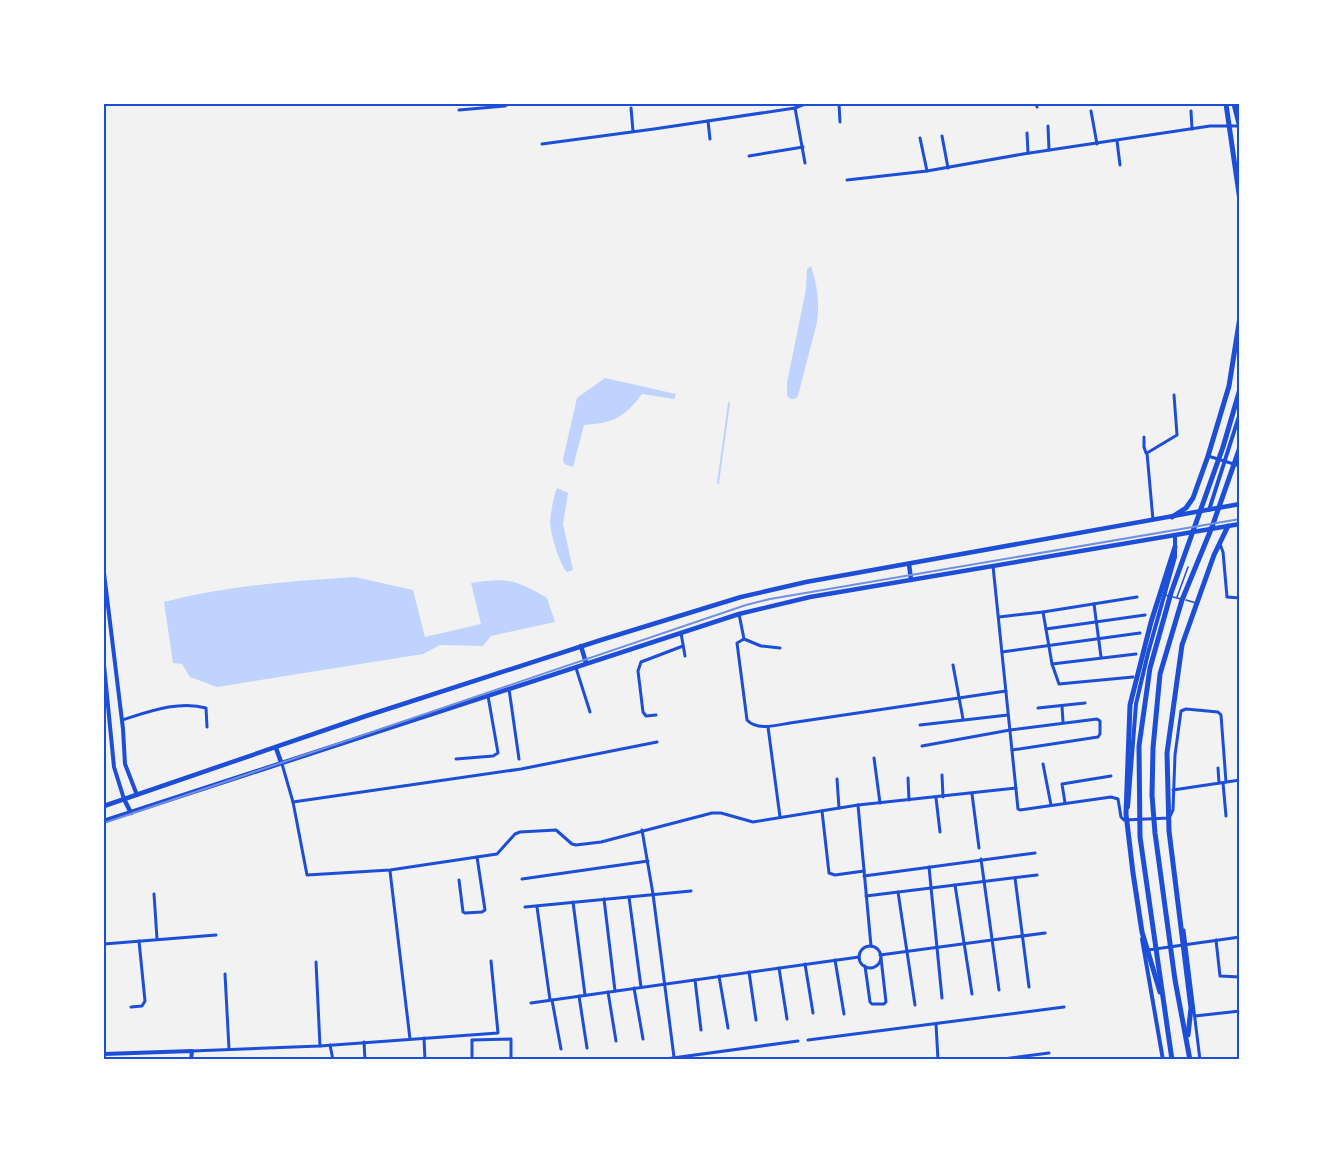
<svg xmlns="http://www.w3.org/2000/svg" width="1343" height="1163" font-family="Signika,sans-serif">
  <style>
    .water { fill: #bfd3fe }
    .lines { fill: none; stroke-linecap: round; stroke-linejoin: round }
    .stream { stroke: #bfd3fe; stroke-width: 2 }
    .service { stroke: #1d4ed8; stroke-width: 1.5 }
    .minor { stroke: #1d4ed8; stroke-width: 3 }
    .tertiary { stroke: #1d4ed8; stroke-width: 4 }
    .primary { stroke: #1d4ed8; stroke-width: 4.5 }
    .motorway { stroke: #1d4ed8; stroke-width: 5 }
    .rail { stroke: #7290e2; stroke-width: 2 }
    .neatline { fill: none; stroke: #1d4ed8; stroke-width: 2 }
  </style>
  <rect width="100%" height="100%" fill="#f2f2f2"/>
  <g class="water">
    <path d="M811,266C817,284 820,303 817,322L798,396L795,399H791L787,396V383L806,289L807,269Z"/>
    <path d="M605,378L676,394L674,399L642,394C624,418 613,423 584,425L573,467L564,464L563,459L577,398Z"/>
    <path d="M557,488L568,493L563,524L573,570L567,572C560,566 550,532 550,522C551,512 553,498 557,488Z"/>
    <path d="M355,577L413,590L425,637L481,624L471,583C506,577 517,580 547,598L555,622L491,636L483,646L440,645L423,654L217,687L190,677L182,664L173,663L164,602C226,586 290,581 355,577Z"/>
  </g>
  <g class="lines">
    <polyline class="stream" points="718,483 729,403"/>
    <g class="service">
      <polyline points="1165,595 1181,599"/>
      <polyline points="1177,597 1188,567"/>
      <polyline points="1186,600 1196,603"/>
    </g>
    <g class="minor">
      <polyline points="839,104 840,122"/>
      <polyline points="1036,104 1037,107"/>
      <polyline points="631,108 633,131"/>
      <polyline points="795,108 805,163"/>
      <polyline points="459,110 505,106 509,104"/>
      <polyline points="1091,111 1097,144"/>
      <polyline points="1191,111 1192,129"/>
      <polyline points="708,121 710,139"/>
      <polyline points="1048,126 1049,150"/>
      <polyline points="1027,133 1028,153"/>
      <polyline points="942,136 948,168"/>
      <polyline points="920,138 927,171"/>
      <polyline points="1117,141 1120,165"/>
      <polyline points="542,144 654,129 795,108 805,104"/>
      <polyline points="749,156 803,147"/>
      <polyline points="847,180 927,171 1023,154 1210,126 1240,126"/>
      <polyline points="1144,437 1144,447 1146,453"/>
      <polyline points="1208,456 1240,466"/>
      <polyline points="1153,520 1147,453 1177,435 1174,395"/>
      <polyline points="1220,544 1223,552 1227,597 1240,598"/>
      <polyline points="993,566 1018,809 1020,810 1111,797 1118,799 1121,817 1124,820 1169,818 1173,810 1175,755 1181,711 1186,709 1218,712 1221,715 1226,782"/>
      <polyline points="1094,604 1101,657"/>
      <polyline points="1043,612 1052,664 1059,684 1133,677"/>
      <polyline points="739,614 744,639 761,646 780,648"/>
      <polyline points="999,617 1043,612 1137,597"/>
      <polyline points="1046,629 1145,615"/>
      <polyline points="681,633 685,656"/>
      <path d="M744,639L737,643L747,720C757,731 777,725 790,723L1006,691"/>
      <polyline points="1002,652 1140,633"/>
      <polyline points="1052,664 1136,654"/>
      <polyline points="953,665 963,719"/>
      <polyline points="576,668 590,712"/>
      <polyline points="509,689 519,759"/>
      <polyline points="1062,706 1063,722"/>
      <polyline points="1038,708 1085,703"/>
      <polyline points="656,715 646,716 643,712 638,671 641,662 683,646"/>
      <path d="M122,720C148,712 179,700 206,708L207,727"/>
      <polyline points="920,725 1008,715"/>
      <polyline points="768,727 780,817"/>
      <polyline points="922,746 1010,730 1097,719 1100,721 1100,734 1098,737 1012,750"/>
      <polyline points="874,758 880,803"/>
      <polyline points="456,759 493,756 498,753 488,696"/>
      <polyline points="282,764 293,802 307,875 390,870 497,854 515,834 520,832 556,830 572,844 576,845 601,842 712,813 721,813 753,822 858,805 1016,788"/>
      <polyline points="1043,764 1051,805"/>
      <polyline points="1218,768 1219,783"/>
      <polyline points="942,775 943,797"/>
      <polyline points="908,778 909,800"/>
      <polyline points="837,779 839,808"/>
      <polyline points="1223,783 1226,816"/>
      <polyline points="1173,790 1240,780"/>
      <polyline points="972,794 979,848"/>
      <polyline points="936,798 940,832"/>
      <polyline points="293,802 521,769 657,742"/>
      <polyline points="1065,803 1062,784 1111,776"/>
      <polyline points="858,805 871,946"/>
      <polyline points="822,811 829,873 835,875 864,871"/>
      <polyline points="642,830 653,894 674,1057"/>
      <polyline points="981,859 999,990"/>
      <polyline points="929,867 942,998"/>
      <polyline points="390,871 410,1039"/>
      <polyline points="864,876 1035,853"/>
      <polyline points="1015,878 1029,987"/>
      <polyline points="522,879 648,861"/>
      <polyline points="459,880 463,912 465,913 482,912 485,910 477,857"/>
      <polyline points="955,885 972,994"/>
      <polyline points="898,892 915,1005"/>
      <polyline points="154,894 157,939"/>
      <polyline points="866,896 1037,875"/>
      <polyline points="629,897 641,987"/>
      <polyline points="604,899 615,991"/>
      <polyline points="573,902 585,995"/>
      <polyline points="525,907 691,891"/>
      <polyline points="537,907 550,1000"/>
      <polyline points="1184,930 1200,1060"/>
      <polyline points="1216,940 1220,976 1240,977"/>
      <polyline points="104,944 216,935"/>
      <circle cx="870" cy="957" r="11"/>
      <polyline points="1148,950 1240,937"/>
      <polyline points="880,955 1045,933"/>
      <polyline points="835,960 844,1014"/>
      <polyline points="316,962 320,1046"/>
      <polyline points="805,964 813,1013"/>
      <polyline points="865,966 870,1002 872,1004 884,1004 886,1002 881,958"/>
      <polyline points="779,968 787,1019"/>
      <polyline points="749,972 756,1020"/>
      <polyline points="225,974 229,1049"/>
      <polyline points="719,976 728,1028"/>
      <polyline points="695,980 701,1030"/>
      <polyline points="634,988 643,1039"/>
      <polyline points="608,992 616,1041"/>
      <polyline points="579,996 587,1048"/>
      <polyline points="552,1000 561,1049"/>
      <polyline points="531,1003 859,957"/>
      <polyline points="131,1007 142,1006 145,1001 139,941"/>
      <polyline points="1195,1016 1240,1011"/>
      <polyline points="936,1024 938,1060"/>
      <polyline points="424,1038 425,1060"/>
      <polyline points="472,1040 511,1039 511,1060"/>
      <polyline points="472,1040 472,1060"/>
      <polyline points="808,1040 1064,1007"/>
      <polyline points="364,1042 365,1060"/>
      <polyline points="330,1045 333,1060"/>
      <polyline points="192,1051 320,1046 498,1033 491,961"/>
      <polyline points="658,1060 798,1041"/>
      <polyline points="996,1060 1049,1053"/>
    </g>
    <g class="tertiary">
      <polyline points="1209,510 1240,413"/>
      <polyline points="104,573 123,729 125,764 137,795"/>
      <polyline points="104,665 114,767 124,799"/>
      <polyline points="1128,807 1136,704 1148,653 1175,557 1175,535"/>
      <polyline points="1142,939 1163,1060"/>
      <polyline points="104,1054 192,1051 191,1060"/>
    </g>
    <g class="primary">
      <polyline points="909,564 911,580"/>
      <polyline points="581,646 586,663"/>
      <polyline points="276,748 281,762"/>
      <polyline points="124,799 131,813"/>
      <polyline points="104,806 366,716 601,640 741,597 806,582 1240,504"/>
      <polyline points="104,821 739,614 810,597 1240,524"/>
    </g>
    <g class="motorway">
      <polyline points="1226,104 1240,201"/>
      <polyline points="1234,104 1240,128"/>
      <polyline points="1172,517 1186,508 1193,498 1208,456 1229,386 1240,317"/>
      <polyline points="1160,992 1142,932 1133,873 1126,814 1130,705 1151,622 1175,547"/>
      <polyline points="1188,1035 1191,1008 1169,831 1167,753 1182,645 1214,555 1228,526"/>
      <polyline points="1172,1060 1140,837 1139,746 1150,668 1171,593 1223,447 1240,389"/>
      <polyline points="1190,1060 1175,980 1155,833 1152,795 1153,748 1160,674 1182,600 1212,527 1240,447"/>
    </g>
    <polyline class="rail" points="104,823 746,605 770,599 1240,519"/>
  </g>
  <rect width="1343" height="1163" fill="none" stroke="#ffffff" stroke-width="210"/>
  <rect x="105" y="105" width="1133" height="953" class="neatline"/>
</svg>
